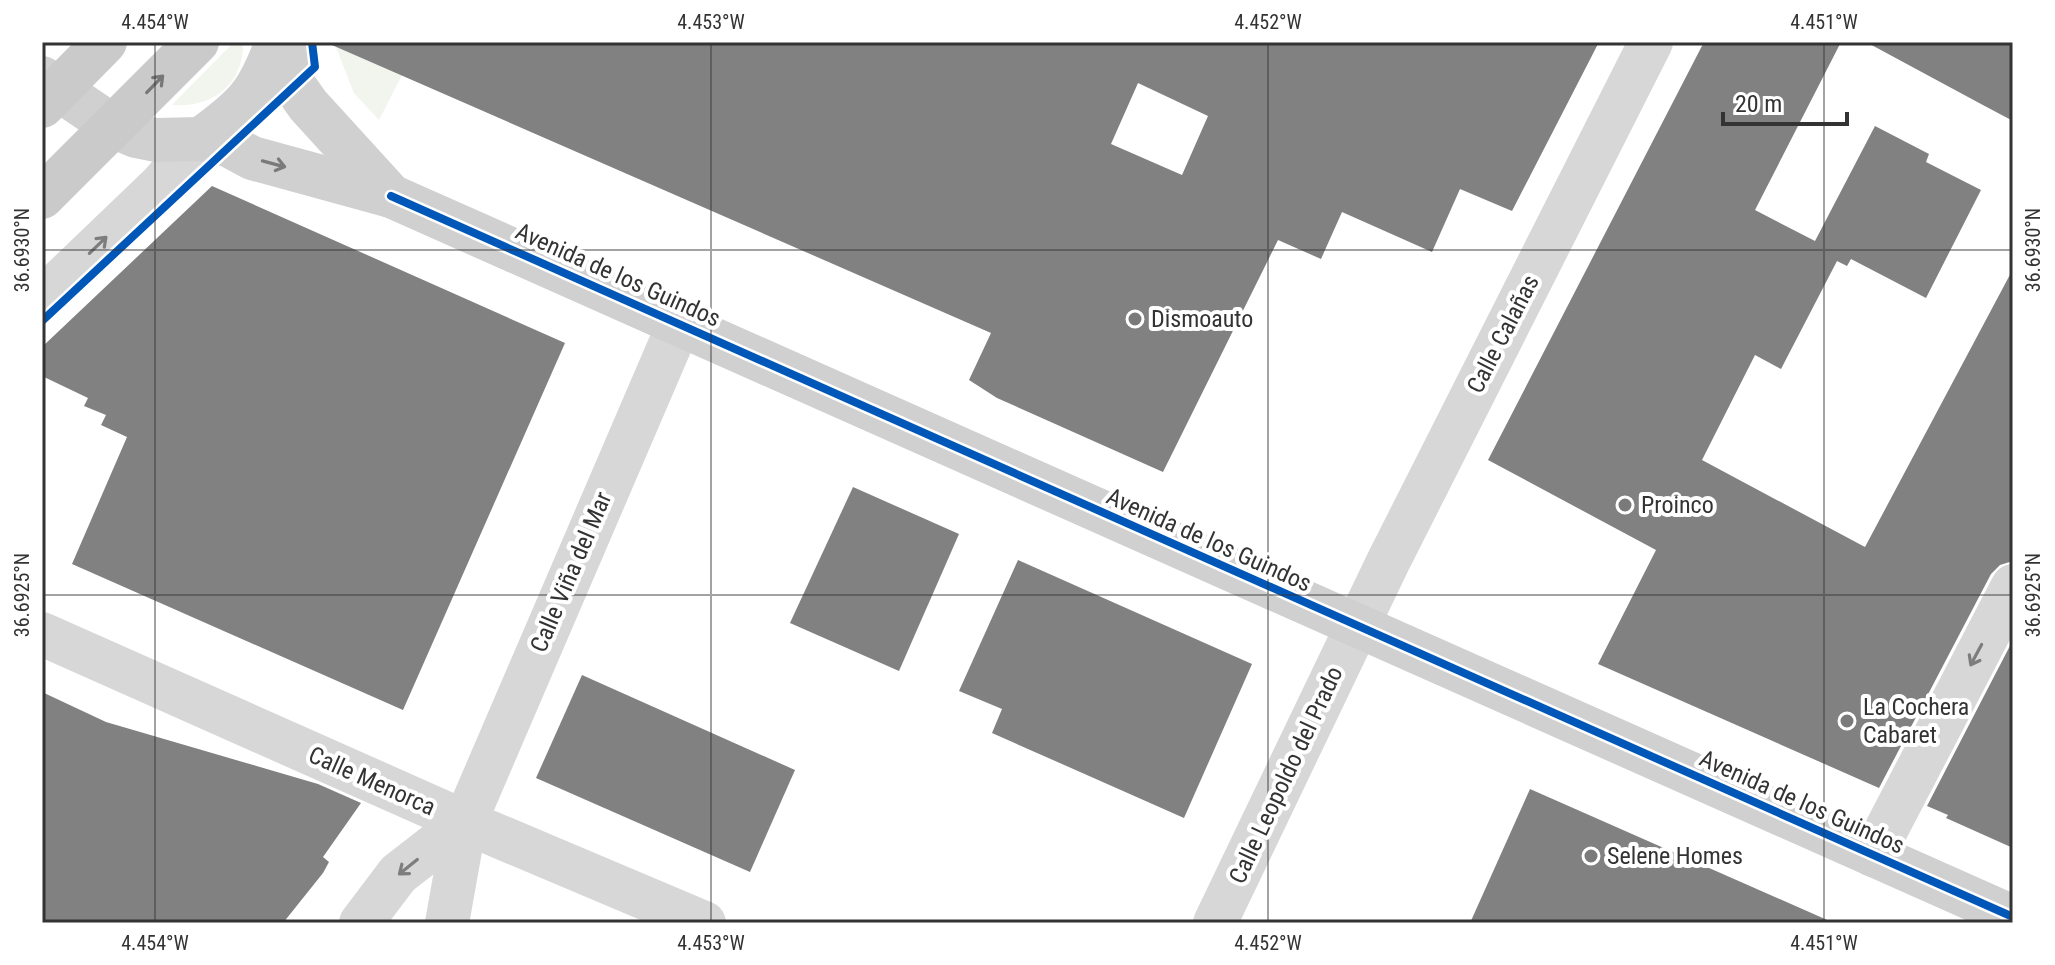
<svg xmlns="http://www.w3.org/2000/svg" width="2055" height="965" font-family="'Roboto Condensed',sans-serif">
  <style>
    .green { fill: #f1f5ed }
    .building { fill: #818181; fill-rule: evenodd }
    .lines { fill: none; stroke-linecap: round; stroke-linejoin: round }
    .minor { stroke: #d7d7d7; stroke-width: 44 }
    .secondary { stroke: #d0d0d0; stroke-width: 44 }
    .primary { stroke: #cacaca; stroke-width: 44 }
    .cycleway-casing { stroke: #fff; stroke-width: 13 }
    .cycleway { stroke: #0057b8; stroke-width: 8 }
    .oneway { stroke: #777 }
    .oneway2 { stroke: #7a7a7a }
    .oneway3 { stroke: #7d7d7d }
    .ticks { fill: none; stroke: #333; stroke-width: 2; stroke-opacity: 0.45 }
    .poi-dot { fill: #7a7a7a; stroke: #fff; stroke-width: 3 }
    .labels { text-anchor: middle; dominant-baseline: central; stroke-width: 8; stroke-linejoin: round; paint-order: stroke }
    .street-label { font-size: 24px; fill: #333; stroke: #fff }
    .poi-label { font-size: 24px; fill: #333; stroke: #fff; text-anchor: start }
    .neatline { fill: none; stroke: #333; stroke-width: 3 }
    .ticks-label { font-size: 20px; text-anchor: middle; fill: #333 }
  </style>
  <rect width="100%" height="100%" fill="#fff"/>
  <g class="green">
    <path d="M234,42H243C244,84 213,108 172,105Z"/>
    <polygon points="334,42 402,75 379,120 354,93"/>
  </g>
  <g class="building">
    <path d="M325,42H1599L1512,211L1460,189L1432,252L1342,212L1321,259L1278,240L1163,472L997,398L969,380L991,333ZM1138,83L1208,116L1182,175L1111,144Z"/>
    <polygon points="1704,42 1841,42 1755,210 1815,241 1875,126 1929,154 1926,162 1981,190 1926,298 1851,259 1847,266 1837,261 1781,369 1755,355 1702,460 1865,547 2013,269 2013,561 2000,565 1991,574 1879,788 1598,664 1656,550 1488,460"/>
    <polygon points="1866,42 2013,42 2013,121 1981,104"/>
    <polygon points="212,186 565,343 403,710 72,564 127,437 101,425 106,415 84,406 88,398 42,376 42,347"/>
    <polygon points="853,487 959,534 899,671 790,623"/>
    <polygon points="1018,560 1252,664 1184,818 992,733 1002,709 959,691"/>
    <polygon points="2013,640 2013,848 1946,818 1948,815 1927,806"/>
    <polygon points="582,675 795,770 750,872 536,778"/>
    <polygon points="42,692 106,722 318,784 361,803 323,857 329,862 323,873 283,923 42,923"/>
    <polygon points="1530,789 1834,923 1470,923"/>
  </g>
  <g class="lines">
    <g class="minor">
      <polyline points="42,299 161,185 201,139"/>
      <polyline points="42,634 465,822 704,923"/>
      <polyline points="1873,855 2013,586"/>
      <polyline points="361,923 398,874 465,822"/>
      <polyline points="447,923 465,822 679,324"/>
      <polyline points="1215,923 1388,562 1651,42"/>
    </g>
    <g class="secondary">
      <polyline points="283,42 294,85 308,105 391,196"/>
      <polyline points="42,78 114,127 136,136 156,140 201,139 228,145 252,158 391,196 2013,917"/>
      <path d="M201,139C245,107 258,95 277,42"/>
    </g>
    <g class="primary">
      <polyline points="42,106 105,42"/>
      <polyline points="42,197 197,42"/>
    </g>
    <defs>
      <g id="cycleway">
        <polyline points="391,196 2013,917"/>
        <polyline points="42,321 315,67 312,42"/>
      </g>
    </defs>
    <use href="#cycleway" class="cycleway-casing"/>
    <use href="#cycleway" class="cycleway"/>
  </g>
  <defs><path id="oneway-shaft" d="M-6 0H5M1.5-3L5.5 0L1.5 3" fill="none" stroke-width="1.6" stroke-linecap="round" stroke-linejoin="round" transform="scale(2)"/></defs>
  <use class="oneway" href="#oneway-shaft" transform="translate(155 84) rotate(-46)"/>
  <use class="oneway2" href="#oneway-shaft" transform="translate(274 164) rotate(15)"/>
  <g class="oneway3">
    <use href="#oneway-shaft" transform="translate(98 245) rotate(-44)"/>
    <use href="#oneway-shaft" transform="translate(1976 655) rotate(118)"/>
    <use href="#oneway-shaft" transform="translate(408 867) rotate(141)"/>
  </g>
  <path class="ticks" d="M155,42V923M711,42V923M1268,42V923M1824,42V923M42,250H2013M42,595H2013"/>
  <g class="poi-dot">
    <circle cx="1135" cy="319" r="8"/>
    <circle cx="1625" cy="505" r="8"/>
    <circle cx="1847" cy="721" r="8"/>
    <circle cx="1591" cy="856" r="8"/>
  </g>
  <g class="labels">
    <g class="street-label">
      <text transform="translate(618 275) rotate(24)">Avenida de los Guindos</text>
      <text transform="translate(1503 334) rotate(-63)">Calle Calañas</text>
      <text transform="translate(1209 540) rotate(24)">Avenida de los Guindos</text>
      <text transform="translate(571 572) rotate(-67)">Calle Viña del Mar</text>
      <text transform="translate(1286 775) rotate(-65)">Calle Leopoldo del Prado</text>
      <text transform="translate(372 781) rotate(24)">Calle Menorca</text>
      <text transform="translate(1802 802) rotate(24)">Avenida de los Guindos</text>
    </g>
    <g class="poi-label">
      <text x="1151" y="319">Dismoauto</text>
      <text x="1641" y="505">Proinco</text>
      <text x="1863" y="707">La Cochera<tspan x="1863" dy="28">Cabaret</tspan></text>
      <text x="1607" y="856">Selene Homes</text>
    </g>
  </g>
  <rect width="2055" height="965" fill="none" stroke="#ffffff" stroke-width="88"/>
  <path d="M1723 112v12h124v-12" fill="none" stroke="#333333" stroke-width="4"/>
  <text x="1735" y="112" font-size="24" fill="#333333" stroke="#ffffff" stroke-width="6" paint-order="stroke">20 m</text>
  <rect x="44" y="44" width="1967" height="877" class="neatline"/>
  <g class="ticks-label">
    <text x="155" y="29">4.454°W</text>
    <text x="711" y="29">4.453°W</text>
    <text x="1268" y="29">4.452°W</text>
    <text x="1824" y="29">4.451°W</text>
    <text transform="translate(22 250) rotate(-90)" y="7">36.6930°N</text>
    <text transform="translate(2033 250) rotate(-90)" y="7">36.6930°N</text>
    <text transform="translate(22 595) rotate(-90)" y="7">36.6925°N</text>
    <text transform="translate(2033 595) rotate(-90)" y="7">36.6925°N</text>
    <text x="155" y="950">4.454°W</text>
    <text x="711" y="950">4.453°W</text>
    <text x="1268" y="950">4.452°W</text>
    <text x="1824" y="950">4.451°W</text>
  </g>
</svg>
